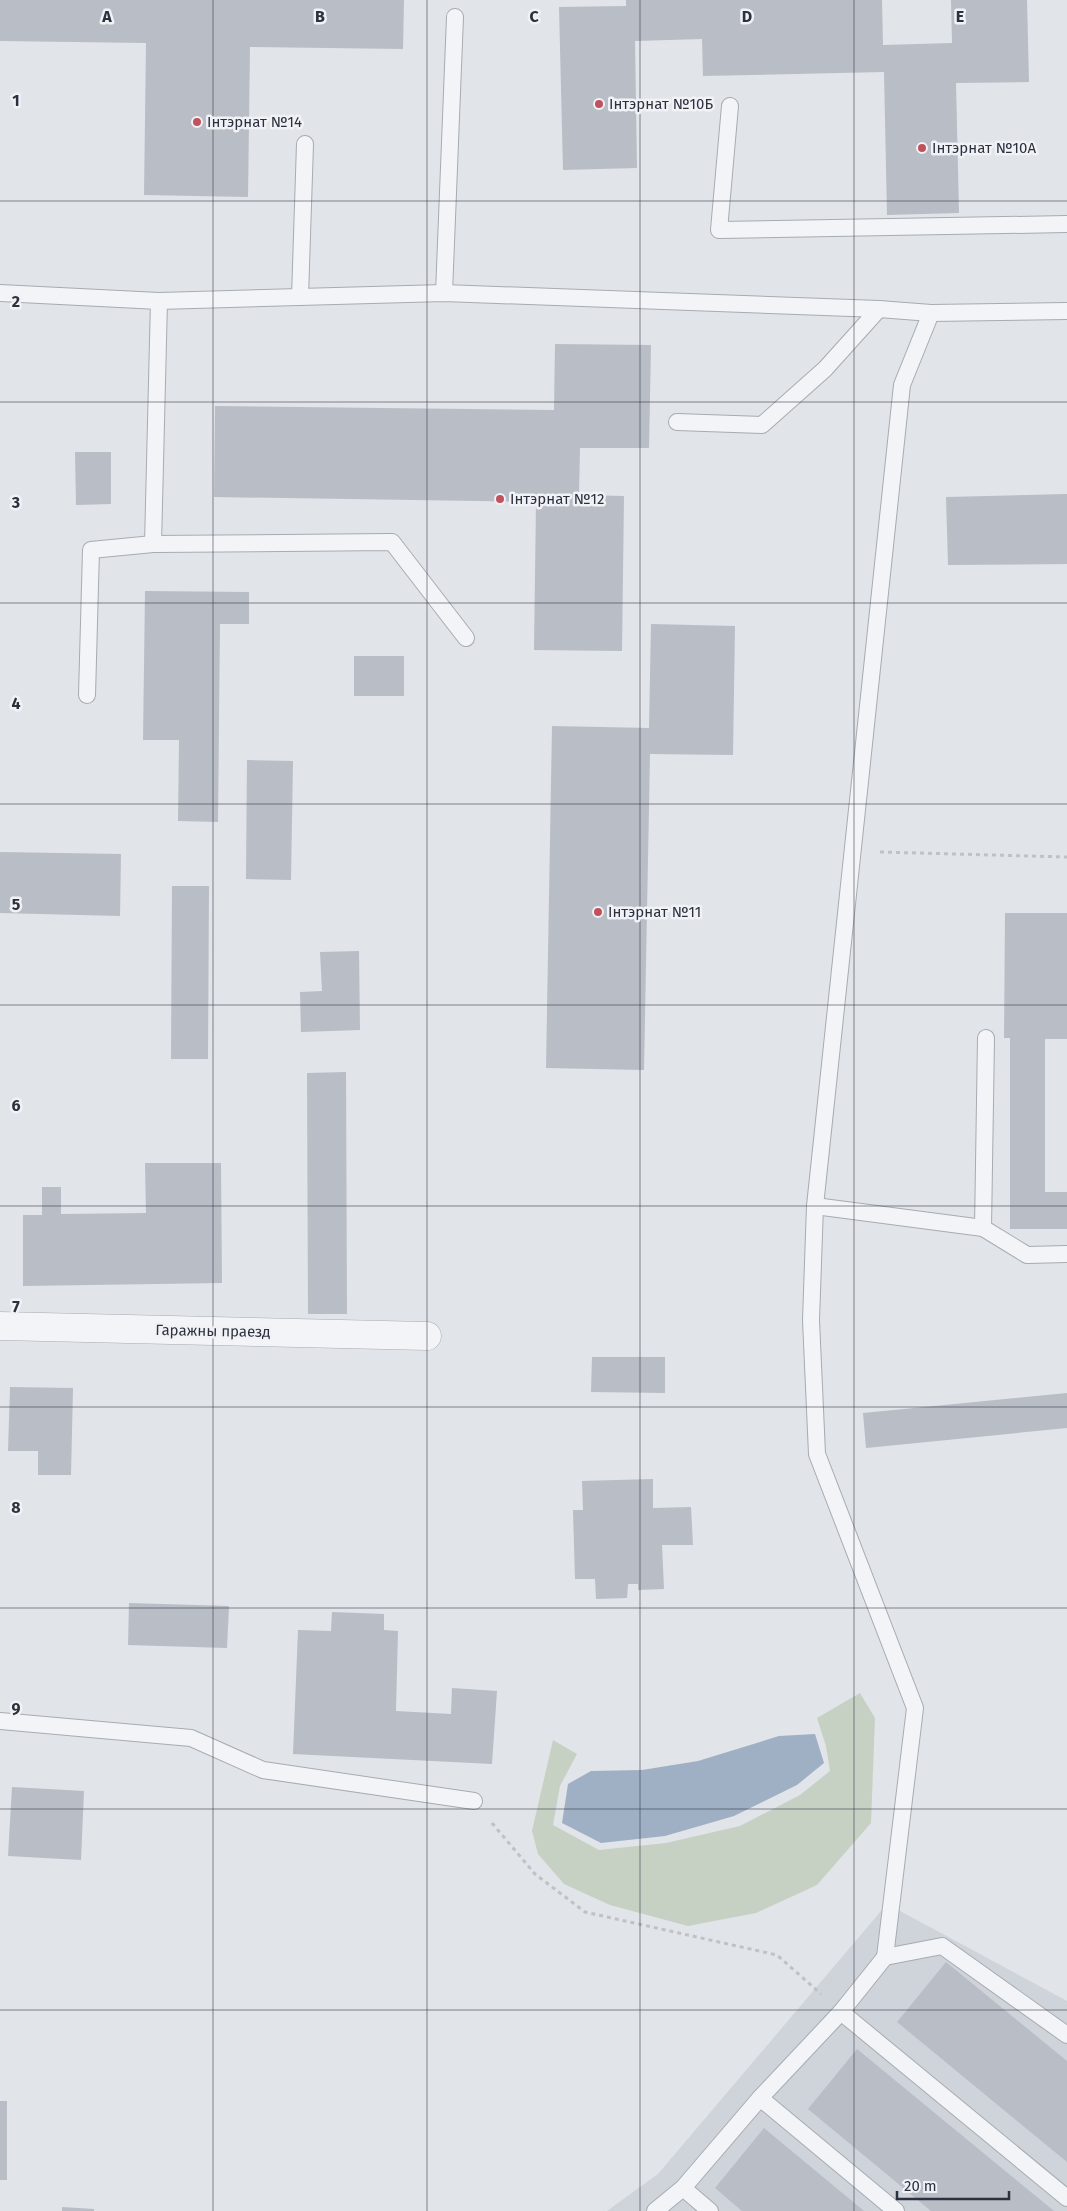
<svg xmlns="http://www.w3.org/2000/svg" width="1067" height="2211" font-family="'Fira Sans',sans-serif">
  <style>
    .built { fill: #cfd3da }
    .green { fill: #c6d1c3 }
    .water { fill: #9fb0c5 }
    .building { fill: #b9bdc5 }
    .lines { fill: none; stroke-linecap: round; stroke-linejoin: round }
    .service-casing { stroke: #a7abb2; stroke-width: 18 }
    .minor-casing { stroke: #a7abb2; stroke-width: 29 }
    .path { stroke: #bfc1c7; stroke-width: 3; stroke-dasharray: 4 4; stroke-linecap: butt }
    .service { stroke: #f3f4f7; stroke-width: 16 }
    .minor { stroke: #f3f4f7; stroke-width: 28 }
    .grid { fill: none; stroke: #2b313e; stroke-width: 1; stroke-opacity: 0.55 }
    .poi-dot { fill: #c1525d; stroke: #f0f2f6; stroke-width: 2 }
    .labels { text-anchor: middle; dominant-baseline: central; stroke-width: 5; stroke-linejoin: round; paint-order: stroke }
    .poi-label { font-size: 15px; fill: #2b313e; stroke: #f0f2f6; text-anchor: start }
    .street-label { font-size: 15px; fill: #2b313e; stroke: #f0f2f6 }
    .grid-label { font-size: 16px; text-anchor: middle; font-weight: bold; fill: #2b313e; stroke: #f0f2f6; stroke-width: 5; stroke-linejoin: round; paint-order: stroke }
  </style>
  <rect width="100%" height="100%" fill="#e1e4e8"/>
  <polygon class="built" points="887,1904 1067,2001 1067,2211 607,2211 658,2174"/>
  <polygon class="green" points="860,1693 875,1718 871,1823 817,1885 756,1913 688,1926 610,1905 564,1884 538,1854 532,1831 553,1740 577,1754 560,1786 553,1825 599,1850 666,1843 740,1826 800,1795 830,1771 826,1746 817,1718"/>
  <polygon class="water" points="815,1734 824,1763 797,1785 734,1816 665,1836 601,1843 562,1823 568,1784 591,1771 642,1770 698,1761 779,1736"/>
  <g class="building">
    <polygon points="0,0 404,0 403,49 250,47 248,197 144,195 146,43 0,41"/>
    <polygon points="626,0 882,0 883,45 952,43 951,0 1027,0 1029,82 956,83 959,213 887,215 884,72 703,76 702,39 635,41 637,168 563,170 559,7 626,6"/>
    <polygon points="555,344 651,345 649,448 580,448 579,495 624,496 622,651 534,650 536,502 214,497 215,406 554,410"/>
    <polygon points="75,452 111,452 111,504 76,505"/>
    <polygon points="1067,494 1067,564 948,565 946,497"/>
    <polygon points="145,591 249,592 249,624 220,624 218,822 178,821 179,740 143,740"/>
    <polygon points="651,624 735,626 733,755 650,754 644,1070 546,1068 552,726 649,728"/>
    <rect x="354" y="656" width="50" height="40"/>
    <polygon points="247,760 293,761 291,880 246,879"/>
    <polygon points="0,852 121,854 120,916 0,913"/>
    <polygon points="172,886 209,886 208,1059 171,1059"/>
    <polygon points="1005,913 1067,913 1067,1039 1045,1039 1045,1192 1067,1192 1067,1229 1010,1229 1010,1038 1004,1038"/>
    <polygon points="359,951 360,1030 301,1032 300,992 322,991 320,952"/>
    <polygon points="346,1072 347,1314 308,1314 307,1073"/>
    <polygon points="145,1163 221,1163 222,1283 23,1286 23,1215 42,1215 42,1187 61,1187 61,1214 146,1213"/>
    <polygon points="592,1357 665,1357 665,1393 591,1392"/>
    <polygon points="10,1387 73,1388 71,1475 38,1475 38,1451 8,1451"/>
    <polygon points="1067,1393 1067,1428 866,1448 863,1413"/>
    <polygon points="653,1479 653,1508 691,1507 693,1545 662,1545 664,1589 638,1590 638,1584 628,1584 627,1598 596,1599 595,1579 575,1579 573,1510 583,1510 582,1481"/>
    <polygon points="129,1603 229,1606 227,1648 128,1645"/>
    <polygon points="332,1612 384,1614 384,1630 398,1631 396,1711 451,1714 452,1688 497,1691 492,1764 293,1754 298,1630 331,1631"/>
    <polygon points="12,1787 84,1791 81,1860 8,1856"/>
    <polygon points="946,1962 1067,2061 1067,2162 897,2022"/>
    <polygon points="857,2049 1054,2211 931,2211 808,2109"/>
    <rect x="0" y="2101" width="7" height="79"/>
    <polygon points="764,2128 864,2211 742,2211 715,2188"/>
    <polygon points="62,2207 94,2209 94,2211 62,2211"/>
  </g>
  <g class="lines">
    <defs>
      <g id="service">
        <polyline points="730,106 719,230 1067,224"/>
        <polyline points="0,293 159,301 444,293 879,309 931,313 1067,311"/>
        <polyline points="444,293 455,17"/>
        <polyline points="300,297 305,144"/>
        <polyline points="677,422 762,425 825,369 879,309"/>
        <polyline points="153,544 159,301"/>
        <polyline points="87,695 91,550 153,544 392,542 466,638"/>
        <polyline points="815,1206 983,1228 1027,1255 1067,1254"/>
        <polyline points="983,1228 986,1038"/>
        <polyline points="0,1721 191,1738 263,1770 474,1801"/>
        <polyline points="885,1957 915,1708 817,1454 811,1320 815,1206 902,385 931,313"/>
        <polyline points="841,2012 1067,2198"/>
        <polyline points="760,2098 896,2211"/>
        <polyline points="683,2188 710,2211"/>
        <polyline points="655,2211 683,2188 760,2098 841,2012 885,1957 942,1946 1067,2035"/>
      </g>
      <polyline id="minor" points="0,1326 427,1336"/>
    </defs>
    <use href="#service" class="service-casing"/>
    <use href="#minor" class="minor-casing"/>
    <g class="path">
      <polyline points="880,852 1067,857"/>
      <polyline points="492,1823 535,1874 585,1912 777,1955 821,1994"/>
    </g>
    <use href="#service" class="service"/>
    <use href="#minor" class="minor"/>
  </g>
  <path class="grid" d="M213,0V2211M427,0V2211M640,0V2211M854,0V2211M0,201H1067M0,402H1067M0,603H1067M0,804H1067M0,1005H1067M0,1206H1067M0,1407H1067M0,1608H1067M0,1809H1067M0,2010H1067"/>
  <g class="poi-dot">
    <circle cx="599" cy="104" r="5"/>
    <circle cx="197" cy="122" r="5"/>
    <circle cx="922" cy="148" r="5"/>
    <circle cx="500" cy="499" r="5"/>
    <circle cx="598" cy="912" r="5"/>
  </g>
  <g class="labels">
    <g class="poi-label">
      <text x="609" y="104">Інтэрнат №10Б</text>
      <text x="207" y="122">Інтэрнат №14</text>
      <text x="932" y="148">Інтэрнат №10А</text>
      <text x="510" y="499">Інтэрнат №12</text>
      <text x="608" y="912">Інтэрнат №11</text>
    </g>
    <g class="street-label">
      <text transform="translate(213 1331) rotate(1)">Гаражны праезд</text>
    </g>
  </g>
  <g class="grid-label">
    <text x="107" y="22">A</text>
    <text x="320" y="22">B</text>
    <text x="534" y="22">C</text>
    <text x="747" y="22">D</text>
    <text x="960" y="22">E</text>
    <text x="16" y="106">1</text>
    <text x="16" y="307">2</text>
    <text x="16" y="508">3</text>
    <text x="16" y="709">4</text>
    <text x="16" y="910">5</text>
    <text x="16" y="1111">6</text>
    <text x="16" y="1312">7</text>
    <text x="16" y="1513">8</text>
    <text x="16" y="1714">9</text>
  </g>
  <path d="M897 2191v8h112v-8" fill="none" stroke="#2b313e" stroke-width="2.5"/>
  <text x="904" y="2191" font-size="15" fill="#2b313e" stroke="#f0f2f6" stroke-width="4" paint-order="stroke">20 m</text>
</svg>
